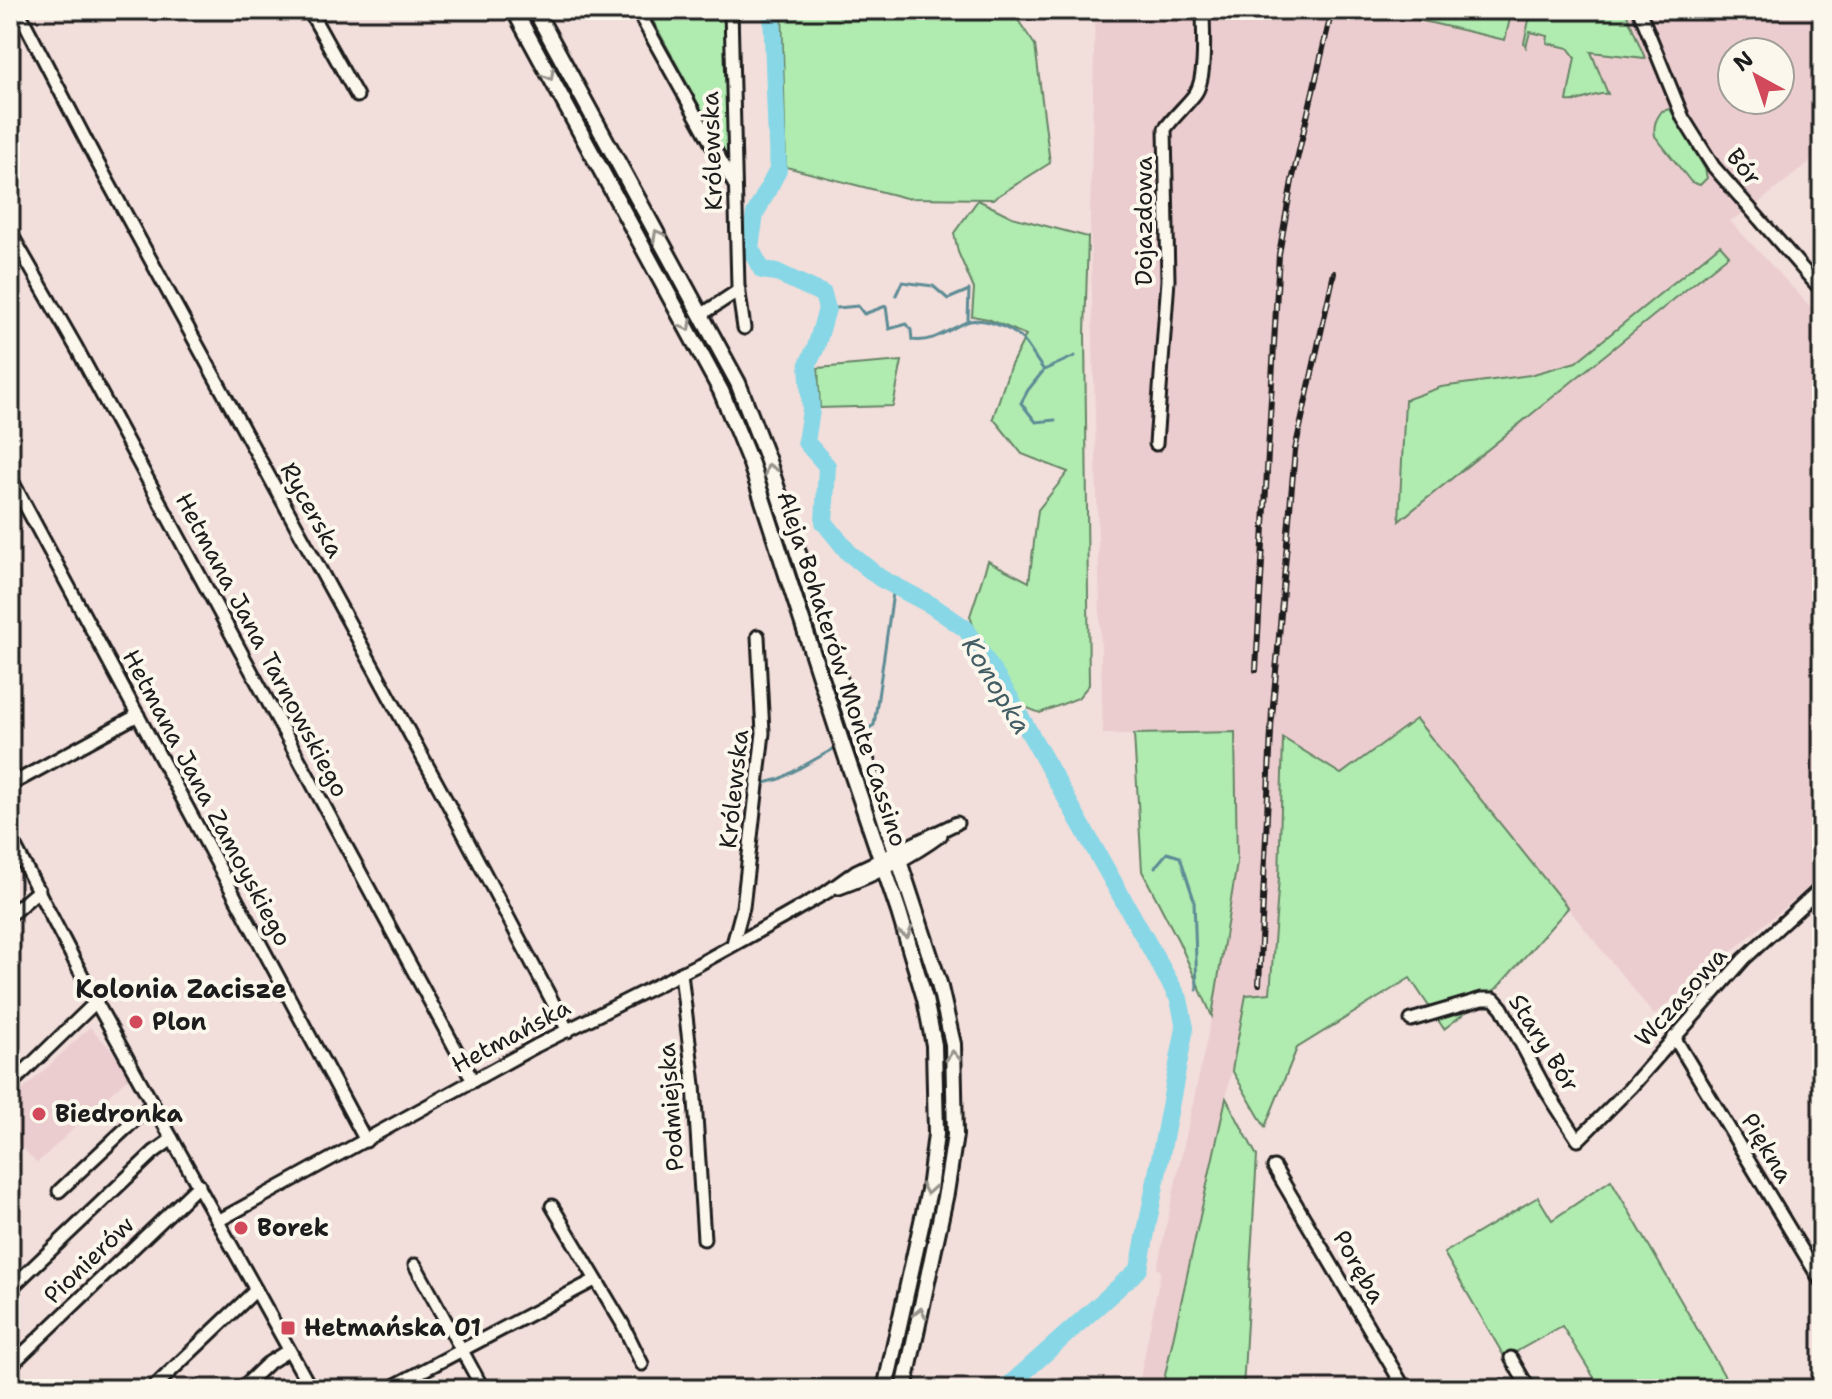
<svg xmlns="http://www.w3.org/2000/svg" width="1832" height="1399" font-family="'Shantell Sans',sans-serif">
  <style>
    .built { fill: #eccdcf; fill-rule: evenodd }
    .green { fill: #b0ebb0; stroke: #668466; stroke-width: 2 }
    .lines { fill: none; stroke-linecap: round; stroke-linejoin: round }
    .stream { stroke: #5d8c95; stroke-width: 3 }
    .river { stroke: #88d7e6; stroke-width: 18 }
    .minor-casing { stroke: #1c1c1c; stroke-width: 17 }
    .major-casing { stroke: #1c1c1c; stroke-width: 20 }
    .minor { stroke: #fbf7ec; stroke-width: 11 }
    .major { stroke: #fbf7ec; stroke-width: 14 }
    .rail-casing { stroke: #1c1c1c; stroke-width: 6 }
    .rail { stroke: #fbf7ec; stroke-width: 3; stroke-dasharray: 9; stroke-linecap: butt }
    .oneway { stroke: #97948e }
    .poi-dot { fill: #d1495b; stroke: #fbf7ec; stroke-width: 3 }
    .labels { text-anchor: middle; dominant-baseline: central; stroke-width: 8; stroke-linejoin: round; paint-order: stroke }
    .street-label { font-size: 24px; fill: #1c1c1c; stroke: #fbf7ec }
    .poi-label { font-size: 24px; font-weight: bold; fill: #1c1c1c; stroke: #fbf7ec; text-anchor: start }
    .water-label { font-size: 26px; font-style: italic; fill: #425d63; stroke: #fbf7ec }
    .neighbourhood-label { font-size: 26px; font-weight: bold; fill: #1c1c1c; stroke: #fbf7ec }
  </style>
  <rect width="100%" height="100%" fill="#f2dedb"/>
  <filter id="ink" filterUnits="userSpaceOnUse"><feTurbulence type="fractalNoise" baseFrequency=".0125" numOctaves="2"/><feDisplacementMap in="SourceGraphic" scale="16" xChannelSelector="R" yChannelSelector="G"/><feConvolveMatrix kernelMatrix="1 2 1 2 8 2 1 2 1" color-interpolation-filters="sRGB"/></filter>
  <g filter="url(#ink)">
    <g class="built">
      <path d="M1095,10H1822V152L1756,205L1730,221L1822,319V877L1654,1015L1417,720L1341,774L1279,878L1270,993L1246,996L1220,1128L1162,1389H1138L1161,1271L1157,1268L1212,1016L1237,863L1235,733L1103,734L1090,220ZM1732,52H1780V100H1732Z"/>
      <polygon points="90,1027 133,1073 37,1163 10,1135 10,1102"/>
    </g>
    <g class="green">
      <polygon points="647,10 726,10 730,162"/>
      <polygon points="782,10 1011,10 1035,45 1050,163 993,199 906,198 786,167"/>
      <polygon points="1385,10 1512,10 1505,40 1384,12"/>
      <path d="M1542,10H1625L1645,58L1591,52L1608,94C1593,92 1581,104 1567,101L1575,57L1568,48L1547,43L1548,36L1530,32L1526,47L1524,43L1529,20L1540,16Z"/>
      <path d="M1670,109L1705,169L1707,178L1700,185L1691,182L1655,136C1653,125 1656,119 1662,111Z"/>
      <polygon points="978,200 1012,217 1088,237 1085,334 1089,685 1078,698 1040,713 997,696 970,616 988,561 1029,582 1038,510 1068,472 1022,454 993,418 1010,367 1026,335 988,319 972,316 974,289 958,252 954,233"/>
      <polygon points="1720,245 1729,255 1399,521 1405,400 1441,387 1530,375 1576,362"/>
      <polygon points="902,361 893,406 820,408 818,368"/>
      <polygon points="1416,719 1568,908 1497,988 1444,1029 1410,978 1297,1048 1265,1127 1232,1070 1246,995 1270,993 1279,878 1283,738 1341,774"/>
      <polygon points="1235,732 1237,863 1212,1016 1179,942 1142,871 1134,734"/>
      <polygon points="1226,1098 1257,1156 1243,1389 1162,1389"/>
      <polygon points="1611,1180 1732,1389 1601,1389 1562,1326 1505,1358 1444,1253 1538,1197 1552,1220"/>
    </g>
    <g class="lines">
      <g class="stream">
        <polyline points="896,295 902,282 933,286 948,299 969,290 968,320"/>
        <path d="M827,309L858,306L864,314L886,306L889,329L907,324L911,330L912,340C932,343 946,331 964,323C980,315 1010,327 1022,339C1030,348 1036,360 1044,370L1028,390L1021,403L1036,422L1055,420"/>
        <polyline points="1044,370 1075,356"/>
        <polyline points="861,733 874,725 894,586"/>
        <polyline points="765,783 780,779 837,747"/>
        <polyline points="1155,867 1167,853 1180,857 1194,900 1197,990"/>
      </g>
      <polyline class="river" points="772,10 778,170 755,214 750,248 762,270 776,272 823,294 827,309 816,347 808,364 811,410 806,442 827,466 824,522 849,553 880,578 931,605 966,629 1010,698 1179,999 1185,1028 1139,1269 1005,1389"/>
      <defs>
        <g id="minor">
          <polyline points="18,10 95,158 446,800 568,1031"/>
          <polyline points="309,10 357,96"/>
          <polyline points="637,10 734,184"/>
          <polyline points="731,10 738,287 744,328"/>
          <polyline points="1639,10 1683,118 1713,166 1822,291"/>
          <polyline points="10,232 76,347 473,1081"/>
          <polyline points="701,315 739,290"/>
          <path d="M1156,444L1168,280L1165,129C1174,116 1186,106 1195,94C1207,78 1203,31 1203,10"/>
          <polyline points="10,477 366,1141"/>
          <polyline points="10,785 138,715"/>
          <polyline points="10,837 96,1002 311,1389"/>
          <path d="M839,888C875,875 910,858 941,835"/>
          <polyline points="10,915 39,890"/>
          <polyline points="733,944 743,907 763,733 758,636"/>
          <polyline points="681,973 694,1085 704,1239"/>
          <polyline points="1411,1020 1482,999 1494,999 1502,1008 1547,1092 1578,1140 1631,1087 1744,959 1822,887"/>
          <polyline points="1674,1037 1822,1283"/>
          <polyline points="10,1085 96,1002"/>
          <polyline points="1274,1167 1405,1389"/>
          <polyline points="59,1191 153,1103"/>
          <polyline points="552,1206 622,1323 642,1364"/>
          <polyline points="218,1221 536,1046 699,964 782,918 827,892 856,871 957,823"/>
          <polyline points="415,1265 483,1389"/>
          <polyline points="10,1289 154,1152 172,1139"/>
          <polyline points="1511,1358 1529,1389"/>
          <polyline points="10,1366 199,1185"/>
          <polyline points="152,1389 256,1290"/>
          <polyline points="241,1389 267,1364 289,1350"/>
          <polyline points="388,1389 595,1280"/>
        </g>
        <g id="major">
          <polyline points="514,10 721,391 751,464 841,741 899,912 925,999 934,1045 936,1134 929,1190 885,1389"/>
          <polyline points="535,10 738,383 767,458 939,983 953,1044 955,1135 946,1193 904,1389"/>
        </g>
      </defs>
      <use href="#minor" class="minor-casing"/>
      <use href="#major" class="major-casing"/>
      <use href="#minor" class="minor"/>
      <use href="#major" class="major"/>
      <defs>
        <g id="rail">
          <polyline points="1256,670 1279,254 1292,181 1332,10"/>
          <polyline points="1272,718 1295,450 1334,273"/>
          <polyline points="1259,984 1272,710"/>
        </g>
      </defs>
      <use href="#rail" class="rail-casing"/>
      <use href="#rail" class="rail"/>
    </g>
    <defs><path id="oneway-chevron" d="M-2-3.5L2.5 0L-2 3.5" fill="none" stroke-width="1.6" stroke-linecap="round" stroke-linejoin="round" transform="scale(2)"/></defs>
    <g class="oneway">
      <use href="#oneway-chevron" transform="translate(549 75) rotate(61)"/>
      <use href="#oneway-chevron" transform="translate(658 235) rotate(-118)"/>
      <use href="#oneway-chevron" transform="translate(687 326) rotate(61)"/>
      <use href="#oneway-chevron" transform="translate(770 469) rotate(-109)"/>
      <use href="#oneway-chevron" transform="translate(906 933) rotate(73)"/>
      <use href="#oneway-chevron" transform="translate(953 1056) rotate(-94)"/>
      <use href="#oneway-chevron" transform="translate(928 1189) rotate(100)"/>
      <use href="#oneway-chevron" transform="translate(920 1313) rotate(-78)"/>
    </g>
  </g>
  <g class="poi-dot">
    <circle cx="136" cy="1022" r="8"/>
    <circle cx="39" cy="1114" r="8"/>
    <circle cx="241" cy="1228" r="8"/>
    <rect x="280" y="1320" width="16" height="16" rx="4"/>
  </g>
  <g class="labels">
    <g class="street-label">
      <text transform="translate(712 151) rotate(-92)">Królewska</text>
      <text transform="translate(1744 167) rotate(51)">Bór</text>
      <text transform="translate(1144 221) rotate(-90)">Dojazdowa</text>
      <text transform="translate(312 510) rotate(61)">Rycerska</text>
      <text transform="translate(262 645) rotate(62)">Hetmana Jana Tarnowskiego</text>
      <text transform="translate(842 669) rotate(72)">Aleja Bohaterów Monte Cassino</text>
      <text transform="translate(734 789) rotate(-84)">Królewska</text>
      <text transform="translate(207 798) rotate(62)">Hetmana Jana Zamoyskiego</text>
      <text transform="translate(1681 997) rotate(-48)">Wczasowa</text>
      <text transform="translate(511 1036) rotate(-28)">Hetmańska</text>
      <text transform="translate(1544 1043) rotate(58)">Stary Bór</text>
      <text transform="translate(671 1107) rotate(-94)">Podmiejska</text>
      <text transform="translate(1767 1148) rotate(59)">Piękna</text>
      <text transform="translate(89 1260) rotate(-44)">Pionierów</text>
      <text transform="translate(1359 1267) rotate(60)">Poręba</text>
    </g>
    <g class="poi-label">
      <text x="152" y="1022">Plon</text>
      <text x="55" y="1114">Biedronka</text>
      <text x="257" y="1228">Borek</text>
      <text x="304" y="1328">Hetmańska 01</text>
    </g>
    <g class="water-label">
      <text transform="translate(997 685) rotate(59)">Konopka</text>
    </g>
    <g class="neighbourhood-label">
      <text x="181" y="988">Kolonia Zacisze</text>
    </g>
  </g>
  <rect width="1832" height="1399" fill="none" stroke="#fbf7ec" stroke-width="40"/>
  <rect x="20" y="20" width="1792" height="1359" fill="none" stroke="#1c1c1c" stroke-width="3" filter="url(#ink)"/>
  <g transform="translate(1756 76) rotate(320)"><circle r="38" fill="#fbf7ec" stroke="#a29f99" stroke-width="2"/>
  <path d="M0-6L14 30L0 20L-14 30Z" fill="#d1495b"/>
  <text y="-12" font-size="22" font-weight="bold" text-anchor="middle" fill="#1c1c1c">N</text>
  </g>
</svg>
